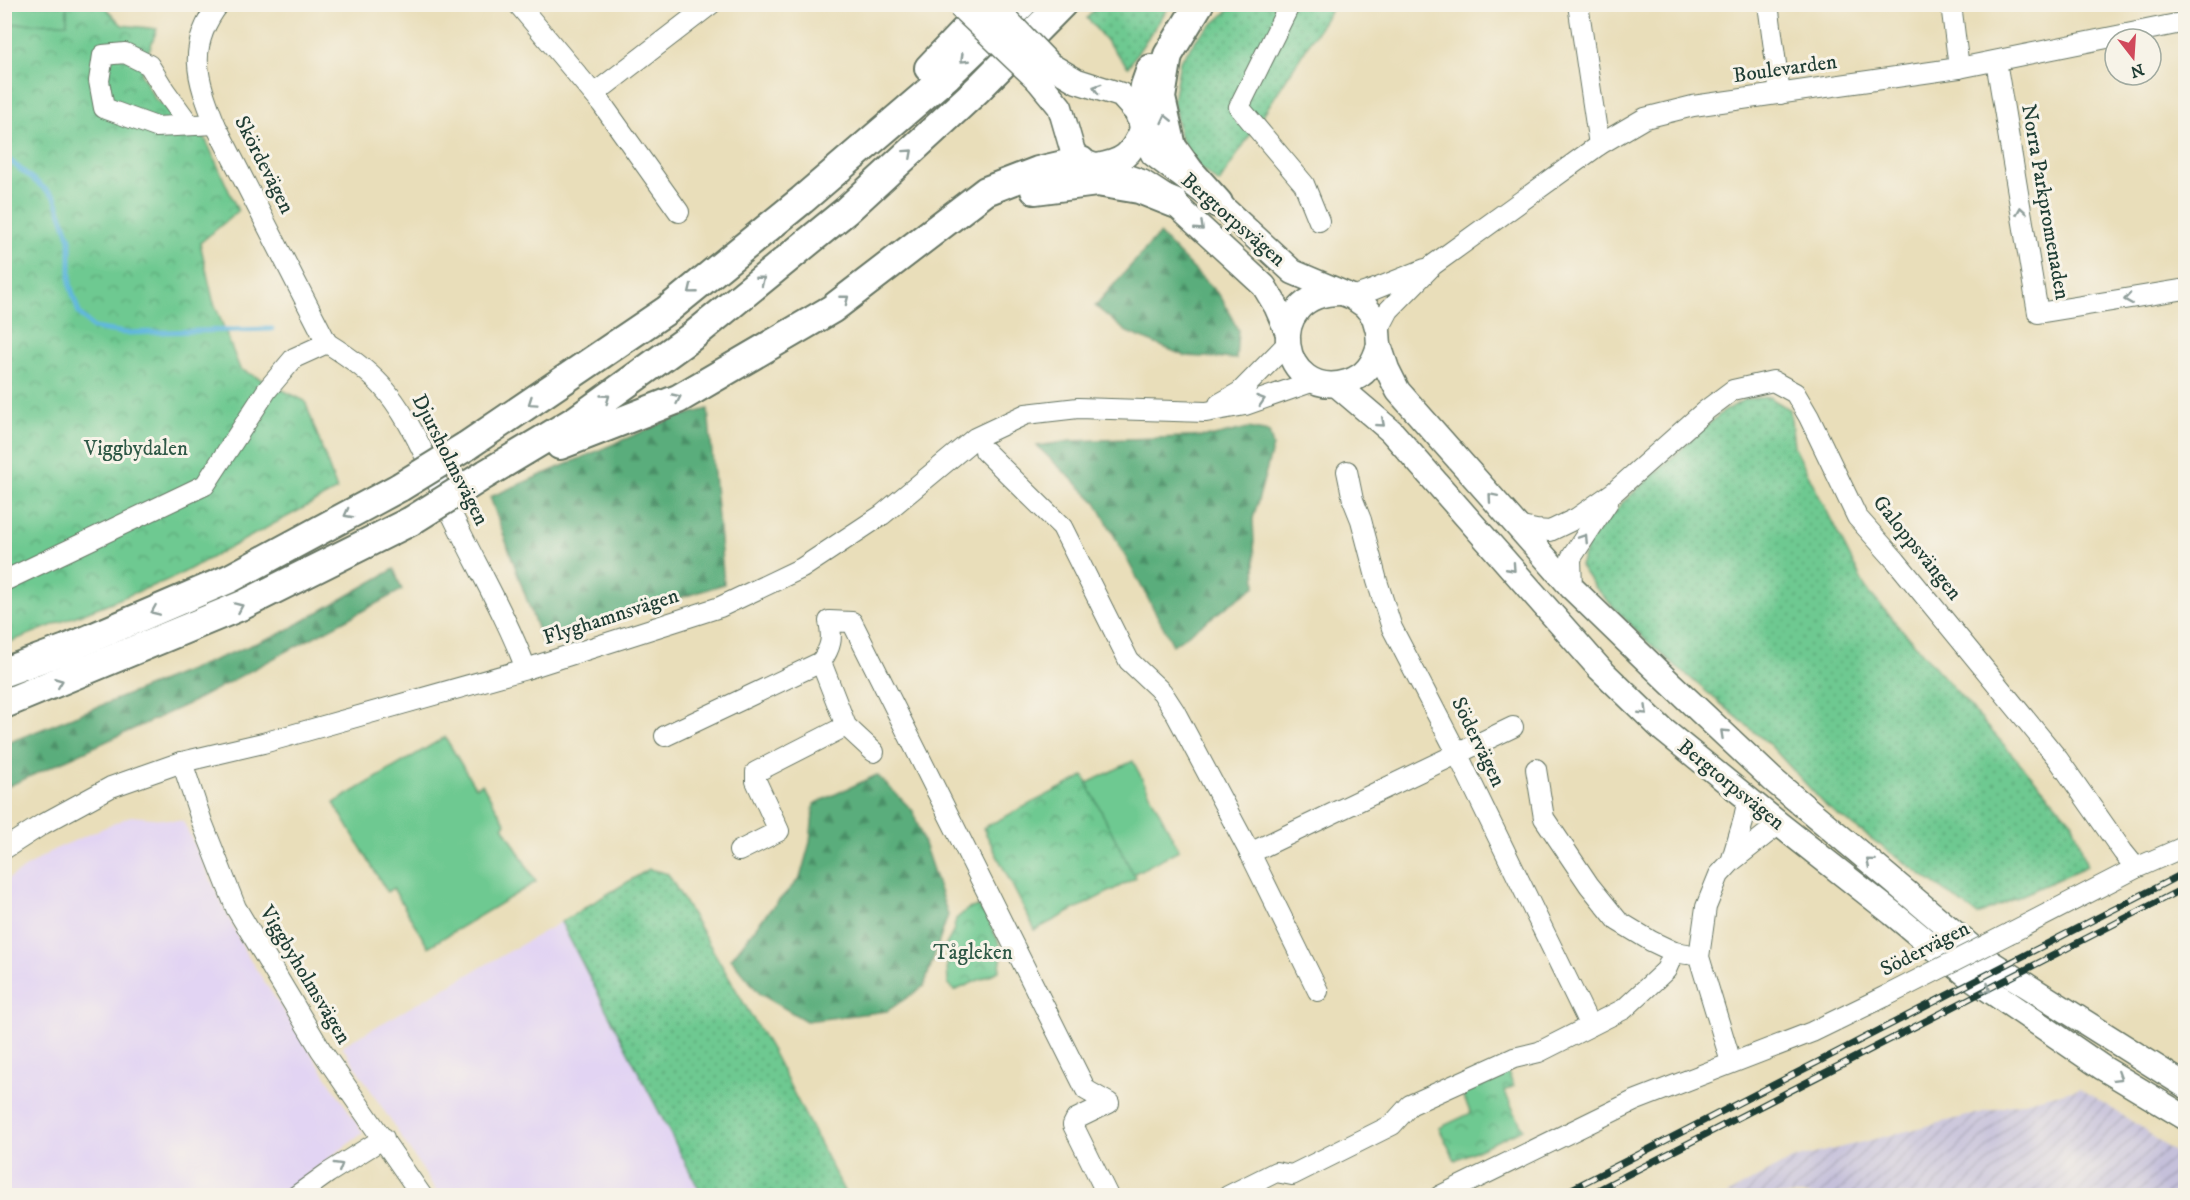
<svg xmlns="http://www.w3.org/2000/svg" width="2190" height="1200" font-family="'IM FELL DW Pica',serif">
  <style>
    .built { fill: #e2d4f3 }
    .industrial { fill: url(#industrial-furrows) }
    .grass { fill: url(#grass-dots); stroke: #468362; stroke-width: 1.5 }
    .forest { fill: url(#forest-firs); stroke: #3c7558; stroke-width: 1.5 }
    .park { fill: url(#park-crowns); stroke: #468362; stroke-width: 1.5 }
    .pitch { fill: #6ec991; stroke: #468362; stroke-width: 1.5 }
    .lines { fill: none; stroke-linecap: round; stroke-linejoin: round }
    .stream { stroke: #61b7de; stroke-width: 5 }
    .minor-casing { stroke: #667563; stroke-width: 22 }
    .major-casing { stroke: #667563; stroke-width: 27 }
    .highway-casing { stroke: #667563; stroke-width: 32 }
    .minor { stroke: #fff; stroke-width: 20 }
    .major { stroke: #fff; stroke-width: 24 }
    .highway { stroke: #fff; stroke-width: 28 }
    .rail-casing { stroke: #1f3d34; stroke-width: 7 }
    .rail { stroke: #f7f3e8; stroke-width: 4.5; stroke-dasharray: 14; stroke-linecap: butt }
    .minor-bridge-casing { stroke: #667563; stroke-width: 22; stroke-linecap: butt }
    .major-bridge-casing { stroke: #667563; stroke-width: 27; stroke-linecap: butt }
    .highway-bridge-casing { stroke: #667563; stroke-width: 32; stroke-linecap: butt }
    .minor-bridge { stroke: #fff; stroke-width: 20 }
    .major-bridge { stroke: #fff; stroke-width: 24 }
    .highway-bridge { stroke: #fff; stroke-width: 28 }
    .oneway { stroke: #8f9e9a }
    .labels { text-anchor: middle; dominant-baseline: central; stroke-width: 6; stroke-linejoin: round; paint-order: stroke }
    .street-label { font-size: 21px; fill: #1f3d34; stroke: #f7f3e8 }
    .park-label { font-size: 21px; fill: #2f5947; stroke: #f7f3e8 }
  </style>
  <defs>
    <pattern id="industrial-furrows" width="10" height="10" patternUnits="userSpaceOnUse" patternTransform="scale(1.5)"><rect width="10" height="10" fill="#c5c0da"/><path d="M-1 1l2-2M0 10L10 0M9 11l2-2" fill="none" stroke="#9f9db2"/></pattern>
    <pattern id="grass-dots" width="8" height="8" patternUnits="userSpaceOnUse" patternTransform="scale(1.5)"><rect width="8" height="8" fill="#6ec991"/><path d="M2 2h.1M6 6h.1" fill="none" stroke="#5aa477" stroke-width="1.8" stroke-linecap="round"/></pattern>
    <pattern id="forest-firs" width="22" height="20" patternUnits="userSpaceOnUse" patternTransform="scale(1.5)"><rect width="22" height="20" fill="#5aad7b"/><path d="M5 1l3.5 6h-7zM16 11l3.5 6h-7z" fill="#4a8e66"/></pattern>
    <pattern id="park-crowns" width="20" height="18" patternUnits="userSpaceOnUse" patternTransform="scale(1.5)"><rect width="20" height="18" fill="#6ec991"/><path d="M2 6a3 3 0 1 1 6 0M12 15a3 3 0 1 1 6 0" fill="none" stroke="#5aa477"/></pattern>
  </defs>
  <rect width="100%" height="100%" fill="#f7f3e8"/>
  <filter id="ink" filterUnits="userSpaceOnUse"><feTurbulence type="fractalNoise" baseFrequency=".0167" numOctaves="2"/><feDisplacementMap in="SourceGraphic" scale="12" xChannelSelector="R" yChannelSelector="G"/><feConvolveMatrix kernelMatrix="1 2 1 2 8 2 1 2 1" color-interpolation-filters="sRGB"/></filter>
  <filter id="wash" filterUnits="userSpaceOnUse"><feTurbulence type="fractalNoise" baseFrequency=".008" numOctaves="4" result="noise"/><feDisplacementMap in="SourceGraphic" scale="24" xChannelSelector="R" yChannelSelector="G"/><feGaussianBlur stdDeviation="1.35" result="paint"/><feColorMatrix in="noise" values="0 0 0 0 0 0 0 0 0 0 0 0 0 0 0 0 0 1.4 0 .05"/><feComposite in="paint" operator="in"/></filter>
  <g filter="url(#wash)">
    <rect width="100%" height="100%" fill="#e9deba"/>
    <g class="built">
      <polygon points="131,816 183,821 245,952 363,1133 288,1189 283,1195 5,1195 5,881 53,850"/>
      <polygon points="561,922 702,1195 439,1195 342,1046"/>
    </g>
    <polygon class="industrial" points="2080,1088 2136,1124 2176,1154 2185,1170 2185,1195 1726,1195 1790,1160"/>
    <g class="grass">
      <polygon points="1099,5 1099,4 1170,5 1128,67 1087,18"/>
      <polygon points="1235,5 1334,5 1219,183 1196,165 1180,137 1173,101 1180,61 1199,36"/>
      <polygon points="1769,397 1790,410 1794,446 1866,589 2073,823 2087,866 1978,915 1827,807 1771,746 1644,639 1595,588 1580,566 1589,541 1623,502 1720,414 1745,399"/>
      <polygon points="649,869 668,874 772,1051 846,1195 702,1195 561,922"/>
    </g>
    <g class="forest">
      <polygon points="1159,234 1221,297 1238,330 1236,359 1185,356 1127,332 1095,306"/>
      <polygon points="708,409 724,584 542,642 490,497 674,418"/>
      <polygon points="1248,428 1269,432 1273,446 1253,519 1256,586 1173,645 1096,502 1037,446 1071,441 1214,436"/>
      <polygon points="394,569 402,590 190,703 9,786 5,784 5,744 284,632"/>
      <polygon points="877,775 913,811 948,915 924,986 887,1011 806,1021 760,994 731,959 768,912 800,878 810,842 814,804"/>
    </g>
    <g class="park">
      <polygon points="5,5 103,5 122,25 157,29 141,73 155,99 204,136 238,211 200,243 213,300 240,369 305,401 337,490 175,577 5,644"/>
      <polygon points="1084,776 1136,878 1035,930 983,828"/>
      <polygon points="978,906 987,918 1003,951 999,971 954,991 948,983 946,945 953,932 956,919 968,909"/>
      <polygon points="1505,1067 1514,1086 1504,1091 1523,1129 1455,1160 1439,1128 1471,1113 1459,1089"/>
    </g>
    <g class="pitch">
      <polygon points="4,5 67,5 67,23 5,24"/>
      <polygon points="445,737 475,787 482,784 506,824 503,826 536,882 428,947 393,888 387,892 334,803"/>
      <polygon points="1133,761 1179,850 1133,874 1087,783"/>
    </g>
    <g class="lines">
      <polyline class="stream" points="4,156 55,197 70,239 70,285 79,313 93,328 125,333 272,329"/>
    </g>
  </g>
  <g filter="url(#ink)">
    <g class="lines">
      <defs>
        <g id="minor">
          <path d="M219,4C186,47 197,78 215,124L327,343"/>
          <polyline points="518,4 602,104 679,212"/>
          <polyline points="1290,4 1239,107 1304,184 1319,221"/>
          <polyline points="1578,4 1599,145"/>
          <polyline points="1768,4 1780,94"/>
          <polyline points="1951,4 1959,68"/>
          <polyline points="1996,61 2038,313 2186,289"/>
          <polyline points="594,94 711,4"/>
          <polyline points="189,124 165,91 149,65 125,53 103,55 99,81 104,108 156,127 215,124"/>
          <polyline points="1352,297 1370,291 1425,269"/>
          <polyline points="1378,331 1389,310 1433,265 1599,145 1645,118 1693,106 1959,68 2186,22"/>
          <polyline points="1219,404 1240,392 1287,344"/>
          <polyline points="985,451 1062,527 1129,661 1162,692 1175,712 1250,853 1318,991"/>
          <polyline points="1347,471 1353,500 1361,520 1377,581 1392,628 1457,753 1590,1026"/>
          <polyline points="1517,526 1536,530 1550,531 1577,518 1614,492 1705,411 1733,390 1773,381 1795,393 1809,417 1857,517 1896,561 2058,759 2123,852 2136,868"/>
          <path d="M4,581L205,485L267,390L294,358L327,343C348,356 371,372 387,392C417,429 434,478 455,521C479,570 507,618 526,669"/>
          <polyline points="1572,588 1571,558 1608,502"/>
          <polyline points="821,662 846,726 874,752"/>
          <path d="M665,736L821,662C831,647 833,639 829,621L852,622L1086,1090L1109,1103L1076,1119L1073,1125L1108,1196"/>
          <polyline points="182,762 202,822 236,908 321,1050 422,1196"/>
          <polyline points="1536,769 1544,818 1589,885 1618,921 1651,941 1674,952 1687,954"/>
          <polyline points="4,849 43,824 111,787 182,762 263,743 526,669 720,607 802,568 882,515 975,438 1026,414 1078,408 1206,412 1245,405 1314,381"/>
          <polyline points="739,851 779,831 756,781 756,772 846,726"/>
          <polyline points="1250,853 1513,727"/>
          <polyline points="1731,862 1743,822 1748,799"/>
          <polyline points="2010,933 2136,868 2186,846"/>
          <polyline points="1731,1062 1699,957 1706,907 1719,875 1731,862 1779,824"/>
          <polyline points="296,1196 328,1173 384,1138"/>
          <polyline points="1228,1196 1276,1172 1292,1175 1392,1125 1410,1105 1514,1058 1539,1052 1624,1009 1666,970 1674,952"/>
          <polyline points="1440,1196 1634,1101 1812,1032 1886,996"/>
        </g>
        <g id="major">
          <polyline points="1050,65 1077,81 1121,95 1140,116 1142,130 1153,154 1218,203 1293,272 1352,297 1365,306 1374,317 1378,331 1379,345 1387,369 1398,391 1572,588 1669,682 1773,780 1988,961 2186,1086"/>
          <polyline points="1037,79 1060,107 1073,152 1081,161 1142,182 1174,203 1264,286 1276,306 1287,331"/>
          <path d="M1097,166C1124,161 1131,155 1142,130"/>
          <path d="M1340,293C1260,293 1280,402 1347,382C1366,376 1374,363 1379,345"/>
          <polyline points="1337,385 1391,431 1600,669 1662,729 1779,824 1892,913 1966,974 2103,1068 2186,1118"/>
        </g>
        <g id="highway">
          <polyline points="1199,4 1168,55 1161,98 1172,147 1190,172 1218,203"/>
          <polyline points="929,68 990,4"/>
          <polyline points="1140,116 1145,86 1151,69"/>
          <polyline points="1035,190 1097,182 1139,189 1174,203"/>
          <polyline points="560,445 678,399 832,309 986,191 1038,171 1081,161"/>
          <polyline points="465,447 667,310 802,200 948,75 1022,4"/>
          <polyline points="486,474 576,420 694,335 846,211 977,90 1062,4"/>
          <polyline points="4,672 66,649 229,579 400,487"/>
          <polyline points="4,704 243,605 411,521"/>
        </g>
      </defs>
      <use href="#minor" class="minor-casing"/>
      <use href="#major" class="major-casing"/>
      <use href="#highway" class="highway-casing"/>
      <use href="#minor" class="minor"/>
      <use href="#major" class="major"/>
      <use href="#highway" class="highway"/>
      <defs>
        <g id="rail">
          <polyline points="1558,1196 2186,872"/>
          <polyline points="1586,1196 2186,887"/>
        </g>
      </defs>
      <use href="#rail" class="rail-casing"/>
      <use href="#rail" class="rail"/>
      <defs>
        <polyline id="minor-bridge" points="1886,996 2010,933"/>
        <g id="major-bridge">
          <polyline points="991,4 1050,65"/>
          <polyline points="960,6 1037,79"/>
        </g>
        <g id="highway-bridge">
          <polyline points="400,487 465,447"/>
          <polyline points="411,521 486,474"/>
        </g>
      </defs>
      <use href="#minor-bridge" class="minor-bridge-casing"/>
      <use href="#major-bridge" class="major-bridge-casing"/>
      <use href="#highway-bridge" class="highway-bridge-casing"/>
      <use href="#minor-bridge" class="minor-bridge"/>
      <use href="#major-bridge" class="major-bridge"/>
      <use href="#highway-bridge" class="highway-bridge"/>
    </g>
    <defs><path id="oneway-chevron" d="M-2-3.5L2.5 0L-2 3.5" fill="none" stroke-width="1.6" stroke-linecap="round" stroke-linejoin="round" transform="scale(1.5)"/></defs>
    <g class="oneway">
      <use href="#oneway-chevron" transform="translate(964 59) rotate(136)"/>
      <use href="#oneway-chevron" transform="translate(1097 88) rotate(-162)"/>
      <use href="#oneway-chevron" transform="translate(1166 119) rotate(-103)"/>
      <use href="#oneway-chevron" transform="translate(909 153) rotate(-42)"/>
      <use href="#oneway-chevron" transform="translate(2021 211) rotate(-99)"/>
      <use href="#oneway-chevron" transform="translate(1200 227) rotate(43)"/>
      <use href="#oneway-chevron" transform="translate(761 280) rotate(-39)"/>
      <use href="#oneway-chevron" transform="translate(692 290) rotate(141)"/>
      <use href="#oneway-chevron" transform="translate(845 299) rotate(-38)"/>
      <use href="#oneway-chevron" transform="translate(2128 299) rotate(171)"/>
      <use href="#oneway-chevron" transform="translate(606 398) rotate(-36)"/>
      <use href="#oneway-chevron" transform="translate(677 398) rotate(-25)"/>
      <use href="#oneway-chevron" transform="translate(1261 400) rotate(-18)"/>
      <use href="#oneway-chevron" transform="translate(532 402) rotate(146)"/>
      <use href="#oneway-chevron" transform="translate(1381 423) rotate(41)"/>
      <use href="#oneway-chevron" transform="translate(1492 497) rotate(-131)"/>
      <use href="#oneway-chevron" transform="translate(348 514) rotate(152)"/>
      <use href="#oneway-chevron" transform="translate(1584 538) rotate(-57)"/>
      <use href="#oneway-chevron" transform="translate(1512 568) rotate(48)"/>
      <use href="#oneway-chevron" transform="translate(239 607) rotate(-24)"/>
      <use href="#oneway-chevron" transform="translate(155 611) rotate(157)"/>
      <use href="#oneway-chevron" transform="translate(59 682) rotate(-22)"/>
      <use href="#oneway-chevron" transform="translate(1644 711) rotate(44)"/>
      <use href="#oneway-chevron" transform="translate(1724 733) rotate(-137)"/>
      <use href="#oneway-chevron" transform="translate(1870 862) rotate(-140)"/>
      <use href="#oneway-chevron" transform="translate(1987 989) rotate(34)"/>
      <use href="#oneway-chevron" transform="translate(2118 1077) rotate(32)"/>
      <use href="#oneway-chevron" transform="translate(339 1166) rotate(-31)"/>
    </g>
  </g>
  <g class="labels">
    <g class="street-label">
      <text transform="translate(1785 69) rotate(-8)">Boulevarden</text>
      <text transform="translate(264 165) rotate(63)">Skördevägen</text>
      <text transform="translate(2045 202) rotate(80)">Norra Parkpromenaden</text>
      <text transform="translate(1233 220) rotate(41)">Bergtorpsvägen</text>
      <text transform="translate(450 460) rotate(63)">Djursholmsvägen</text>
      <text transform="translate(1917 548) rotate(51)">Galoppsvängen</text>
      <text transform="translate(611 617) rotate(-18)">Flyghamnsvägen</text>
      <text transform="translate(1478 742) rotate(64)">Södervägen</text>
      <text transform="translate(1731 785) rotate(39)">Bergtorpsvägen</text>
      <text transform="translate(1925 949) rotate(-27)">Södervägen</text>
      <text transform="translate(305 975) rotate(59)">Viggbyholmsvägen</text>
    </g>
    <g class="park-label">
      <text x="136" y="449">Viggbydalen</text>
      <text x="973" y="953">Tågleken</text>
    </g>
  </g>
  <rect width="2190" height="1200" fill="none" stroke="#f7f3e8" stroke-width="24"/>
  <g transform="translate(2133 57) rotate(163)"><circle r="28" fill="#f7f3e8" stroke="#a1aaa0" stroke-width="1.5"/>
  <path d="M0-4.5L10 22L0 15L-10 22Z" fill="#d1495b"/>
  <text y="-9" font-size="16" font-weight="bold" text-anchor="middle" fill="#1f3d34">N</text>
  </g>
</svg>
